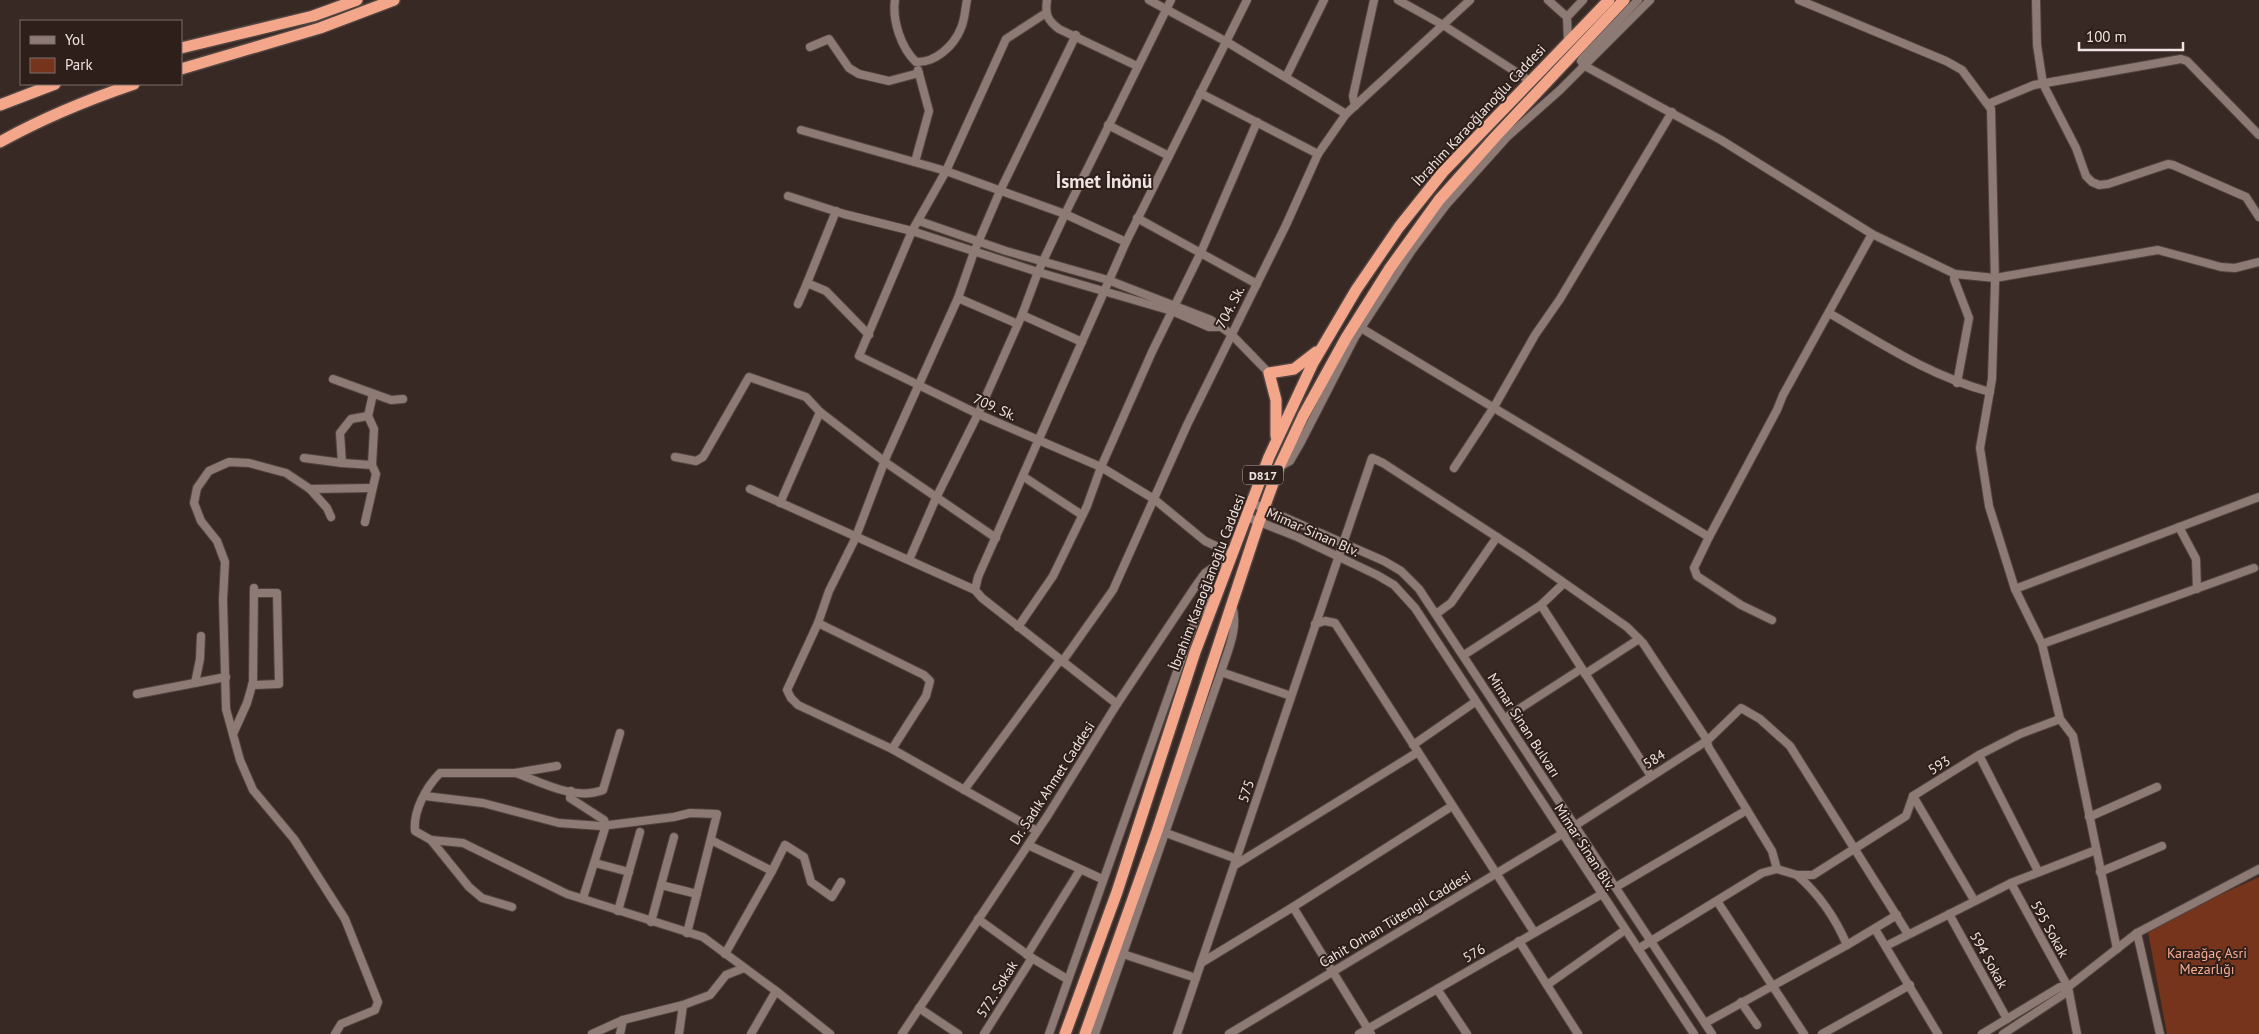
<svg xmlns="http://www.w3.org/2000/svg" width="2259" height="1034" font-family="'PT Sans',sans-serif">
  <style>
    .green { fill: #75341b }
    .lines { fill: none; stroke-linecap: round; stroke-linejoin: round }
    .minor-casing { stroke: #514440; stroke-width: 10 }
    .highway-casing { stroke: #514440; stroke-width: 14 }
    .minor { stroke: #8d7a74; stroke-width: 8 }
    .highway { stroke: #f4a68a; stroke-width: 11 }
    .labels { text-anchor: middle; dominant-baseline: central; stroke-width: 4; stroke-linejoin: round; paint-order: stroke }
    .shield { fill: #2e1f1a; stroke: #b5a9a5; stroke-width: 1 }
    .shield-label { font-size: 12px; font-weight: bold; fill: #efe4e1 }
    .street-label { font-size: 14px; fill: #efe4e1; stroke: #2e1f1a }
    .park-label { font-size: 14px; fill: #f7ac92; stroke: #2e1f1a }
    .district-label { font-size: 19px; font-weight: bold; fill: #efe4e1; stroke: #2e1f1a }
  </style>
  <rect width="100%" height="100%" fill="#382924"/>
  <polygon class="green" points="2259,877 2259,1034 2167,1034 2148,932 2196,906"/>
  <g class="lines">
    <defs>
      <g id="minor">
        <path d="M895,0C892,20 901,48 916,62C935,63 954,46 961,28C965,19 965,9 967,0"/>
        <path d="M1047,0C1045,14 1047,20 1059,29L1137,66"/>
        <polyline points="1149,0 1227,42 1346,114"/>
        <polyline points="1398,0 1443,25 1530,81"/>
        <polyline points="1548,0 1567,17"/>
        <polyline points="1638,0 1583,58 1581,61 1585,66 1721,140 1872,234 1955,274 1995,278 2158,250 2221,267 2235,268 2259,262"/>
        <polyline points="1799,0 1946,61 1962,70 1991,109 1995,283 1992,379 1980,448 1989,506 2015,589 2042,644 2060,719"/>
        <polyline points="2036,0 2037,45 2043,84 2076,148 2086,176 2092,182 2099,185 2108,184 2168,164 2173,165 2246,197 2259,217"/>
        <polyline points="1046,13 1006,39 946,171 912,231 859,356 978,414 1101,467 1154,499 1205,541 1233,554"/>
        <polyline points="1568,41 1567,17 1583,0"/>
        <polyline points="810,47 829,39 849,68 859,74 889,81 919,73"/>
        <polyline points="1286,77 1324,0"/>
        <polyline points="1200,93 1318,154"/>
        <polyline points="1988,104 2034,85 2181,59 2187,61 2259,135"/>
        <polyline points="1355,106 1353,96 1374,0"/>
        <polyline points="1108,125 1169,156"/>
        <polyline points="801,130 946,171 1065,214 1126,242"/>
        <polyline points="915,162 929,111 918,70"/>
        <polyline points="788,196 844,214 912,231 1038,272 1172,311 1209,327 1218,327"/>
        <polyline points="836,211 807,283 826,291 869,335"/>
        <polyline points="1137,218 1257,284"/>
        <polyline points="919,221 1006,251 1108,280 1211,320 1231,334 1269,373"/>
        <polyline points="1955,274 1954,279 1969,318 1957,383"/>
        <polyline points="958,298 1018,324"/>
        <polyline points="798,304 807,283"/>
        <path d="M1829,313C1884,345 1928,375 1990,392"/>
        <polyline points="1022,315 1082,342"/>
        <polyline points="1361,328 1709,537"/>
        <polyline points="333,379 391,400 403,399"/>
        <polyline points="675,457 696,461 703,457 749,377 806,397 820,412 885,462 996,538"/>
        <polyline points="304,458 342,463 340,433 351,419 368,416 373,394"/>
        <polyline points="342,463 372,465"/>
        <polyline points="1279,467 1290,461 1301,442 1355,337 1412,250 1446,205 1507,137 1560,90 1650,0"/>
        <polyline points="1454,468 1494,407 1535,335 1560,299 1672,112"/>
        <polyline points="1024,477 1082,515"/>
        <polyline points="310,489 372,488"/>
        <polyline points="750,489 975,590"/>
        <polyline points="780,503 820,412"/>
        <polyline points="1252,503 1384,561 1401,571 1419,589 1712,1034"/>
        <polyline points="331,517 327,508 310,489 286,473 249,463 229,462 209,471 197,488 194,503 201,521 217,541 225,562 223,600 226,709 240,760 253,790 294,839 345,919 378,1002 375,1010 341,1024 335,1034"/>
        <polyline points="1247,517 1295,536 1377,575 1394,585 1415,608 1694,1034"/>
        <polyline points="365,522 376,474 372,465 374,429 368,416"/>
        <polyline points="2179,527 2196,559 2197,589"/>
        <polyline points="909,560 936,498 978,414 1022,315 1038,272 1065,214 1171,0"/>
        <polyline points="2015,589 2259,497"/>
        <polyline points="1541,605 1651,776"/>
        <polyline points="1436,614 1451,603 1497,537"/>
        <polyline points="1772,620 1741,605 1697,576 1694,568 1709,537 1777,410 1783,395 1872,234"/>
        <polyline points="818,623 924,675 930,681 926,696 892,749"/>
        <polyline points="1315,624 1325,621 1335,623 1534,932"/>
        <polyline points="1018,627 1053,576 1087,506 1101,467 1152,352 1201,252 1257,122"/>
        <polyline points="2042,644 2254,568"/>
        <polyline points="1464,655 1541,605 1563,584"/>
        <polyline points="1062,662 1113,590 1187,425 1286,225 1318,154 1346,114 1470,0"/>
        <polyline points="1221,672 1291,696"/>
        <polyline points="1585,674 1639,639"/>
        <polyline points="195,683 200,659 201,636"/>
        <polyline points="252,685 279,684 277,593 254,593"/>
        <polyline points="137,694 226,677"/>
        <polyline points="1117,704 982,598 975,590 978,577 1126,242 1247,0"/>
        <polyline points="1505,718 1581,669"/>
        <polyline points="233,734 247,703 253,682 254,588"/>
        <polyline points="1413,745 1475,702"/>
        <polyline points="1979,755 2038,871"/>
        <path d="M516,773C543,783 575,801 603,790L620,733"/>
        <polyline points="964,790 1060,660"/>
        <polyline points="571,791 570,798 604,820 606,825 583,898"/>
        <polyline points="425,796 483,803 559,823 601,826 674,817 690,813 717,814 687,933"/>
        <polyline points="1913,796 1974,900"/>
        <polyline points="2089,817 2157,787"/>
        <polyline points="1037,831 892,749 798,705 791,698 787,690 818,623 829,591 855,539 887,455 958,298 974,252 1000,191 1076,35"/>
        <polyline points="1166,833 1237,859"/>
        <polyline points="431,840 463,843 567,894 703,937 776,991 830,1034"/>
        <polyline points="711,840 772,871 785,845 804,857 811,882 832,897 841,882"/>
        <polyline points="1028,845 1102,879"/>
        <polyline points="595,863 629,872"/>
        <polyline points="1235,865 1418,752"/>
        <polyline points="2100,872 2162,846"/>
        <path d="M1797,875C1820,895 1835,917 1847,945"/>
        <polyline points="2011,883 2068,987 2077,1034"/>
        <polyline points="661,885 697,894"/>
        <polyline points="1616,887 1747,810"/>
        <polyline points="1717,901 1804,1034"/>
        <path d="M512,907L482,898L469,887L431,840L415,831C413,811 426,787 440,773H515L557,766"/>
        <polyline points="1293,907 1371,1034"/>
        <polyline points="618,911 640,832"/>
        <polyline points="1949,914 2007,1019"/>
        <polyline points="978,919 1032,958 1067,979"/>
        <polyline points="651,922 674,837"/>
        <polyline points="1875,929 1938,1034"/>
        <polyline points="2137,933 2160,1034"/>
        <polyline points="1519,941 1578,1034"/>
        <polyline points="1886,946 2011,883 2096,850"/>
        <polyline points="1638,949 1762,873 1777,869 1797,875 1813,875 1906,816 1913,796 1979,755 2020,734 2060,719 2073,736 2117,949"/>
        <polyline points="725,954 772,871"/>
        <polyline points="1123,954 1196,978"/>
        <polyline points="1027,955 1080,870"/>
        <polyline points="1201,963 1293,907 1452,806"/>
        <polyline points="1547,985 1625,930"/>
        <polyline points="1437,989 1467,1034"/>
        <polyline points="1741,1002 1757,1025"/>
        <polyline points="919,1008 958,1034"/>
        <polyline points="1705,1023 1847,945 1897,915"/>
        <polyline points="592,1034 623,1020 683,1005"/>
        <polyline points="620,1034 623,1020"/>
        <polyline points="679,1034 683,1005 710,995 726,975 744,968"/>
        <polyline points="751,1034 776,991"/>
        <polyline points="902,1034 1048,815 1117,704 1197,584 1205,573 1231,555"/>
        <polyline points="984,1034 1032,958"/>
        <polyline points="1049,1034 1196,618 1204,605 1217,597"/>
        <path d="M1095,1034L1221,672C1228,650 1239,628 1232,605"/>
        <polyline points="1177,1034 1372,458 1383,463 1523,554 1627,627 1643,643 1705,737 1709,748 1772,851 1777,869"/>
        <polyline points="1229,1034 1562,834 1708,740 1741,708 1760,719 1790,746 1908,934"/>
        <polyline points="1359,1034 1602,894"/>
        <polyline points="1822,1034 1910,985"/>
        <polyline points="1982,1034 2060,987 2068,987 2137,933 2259,869"/>
        <polyline points="2003,1034 2064,994 2068,987"/>
      </g>
      <g id="highway">
        <polyline points="181,48 313,16 357,0"/>
        <polyline points="181,69 320,28 394,0"/>
        <polyline points="0,105 55,84"/>
        <path d="M0,142C43,118 87,100 134,84"/>
        <polyline points="1276,436 1276,400 1269,373 1294,369 1316,352"/>
        <polyline points="1065,1034 1117,892 1195,652 1269,457 1313,363 1356,290 1399,227 1443,172 1609,0"/>
        <polyline points="1085,1034 1157,831 1259,522 1279,467 1303,416 1346,338 1390,268 1439,200 1496,136 1624,0"/>
      </g>
    </defs>
    <use href="#minor" class="minor-casing"/>
    <use href="#highway" class="highway-casing"/>
    <use href="#minor" class="minor"/>
    <use href="#highway" class="highway"/>
  </g>
  <g class="labels">
    <rect class="shield" x="1243" y="465.5" width="40" height="19" rx="4"/>
    <g class="shield-label">
      <text x="1263" y="475">D817</text>
    </g>
    <g class="street-label">
      <text transform="translate(1479 115) rotate(-47)">İbrahim Karaoğlanoğlu Caddesi</text>
      <text transform="translate(1230 307) rotate(-63)">704. Sk.</text>
      <text transform="translate(995 407) rotate(24)">709. Sk.</text>
      <text transform="translate(1313 532) rotate(24)">Mimar Sinan Blv.</text>
      <text transform="translate(1207 582) rotate(-69)">İbrahim Karaoğlanoğlu Caddesi</text>
      <text transform="translate(1524 725) rotate(57)">Mimar Sinan Bulvarı</text>
      <text transform="translate(1654 759) rotate(-32)">584</text>
      <text transform="translate(1939 765) rotate(-32)">593</text>
      <text transform="translate(1052 783) rotate(-57)">Dr. Sadık Ahmet Caddesi</text>
      <text transform="translate(1246 791) rotate(-72)">575</text>
      <text transform="translate(1585 847) rotate(57)">Mimar Sinan Blv.</text>
      <text transform="translate(1395 919) rotate(-31)">Cahit Orhan Tütengil Caddesi</text>
      <text transform="translate(2050 929) rotate(61)">595 Sokak</text>
      <text transform="translate(1474 953) rotate(-30)">576</text>
      <text transform="translate(1989 960) rotate(61)">594 Sokak</text>
      <text transform="translate(997 989) rotate(-58)">572. Sokak</text>
    </g>
    <g class="park-label">
      <text x="2207" y="953">Karaağaç Asri<tspan x="2207" dy="16">Mezarlığı</tspan></text>
    </g>
    <g class="district-label">
      <text x="1104" y="181">İsmet İnönü</text>
    </g>
  </g>
  <rect x="20" y="20" width="162" height="65" fill="#2e1f1a" stroke="#7b6e6a"/>
  <rect x="30" y="36" width="25" height="8" fill="#8d7a74" stroke="#7b6e6a"/>
  <text x="65" y="45" font-size="15" fill="#efe4e1">Yol</text>
  <rect x="30" y="58" width="25" height="15" fill="#75341b" stroke="#7b6e6a"/>
  <text x="65" y="70" font-size="15" fill="#efe4e1">Park</text>
  <path d="M2079 42v8h104v-8" fill="none" stroke="#efe4e1" stroke-width="2.5"/>
  <text x="2086" y="42" font-size="15" fill="#efe4e1" stroke="#2e1f1a" stroke-width="4" paint-order="stroke">100 m</text>
</svg>
